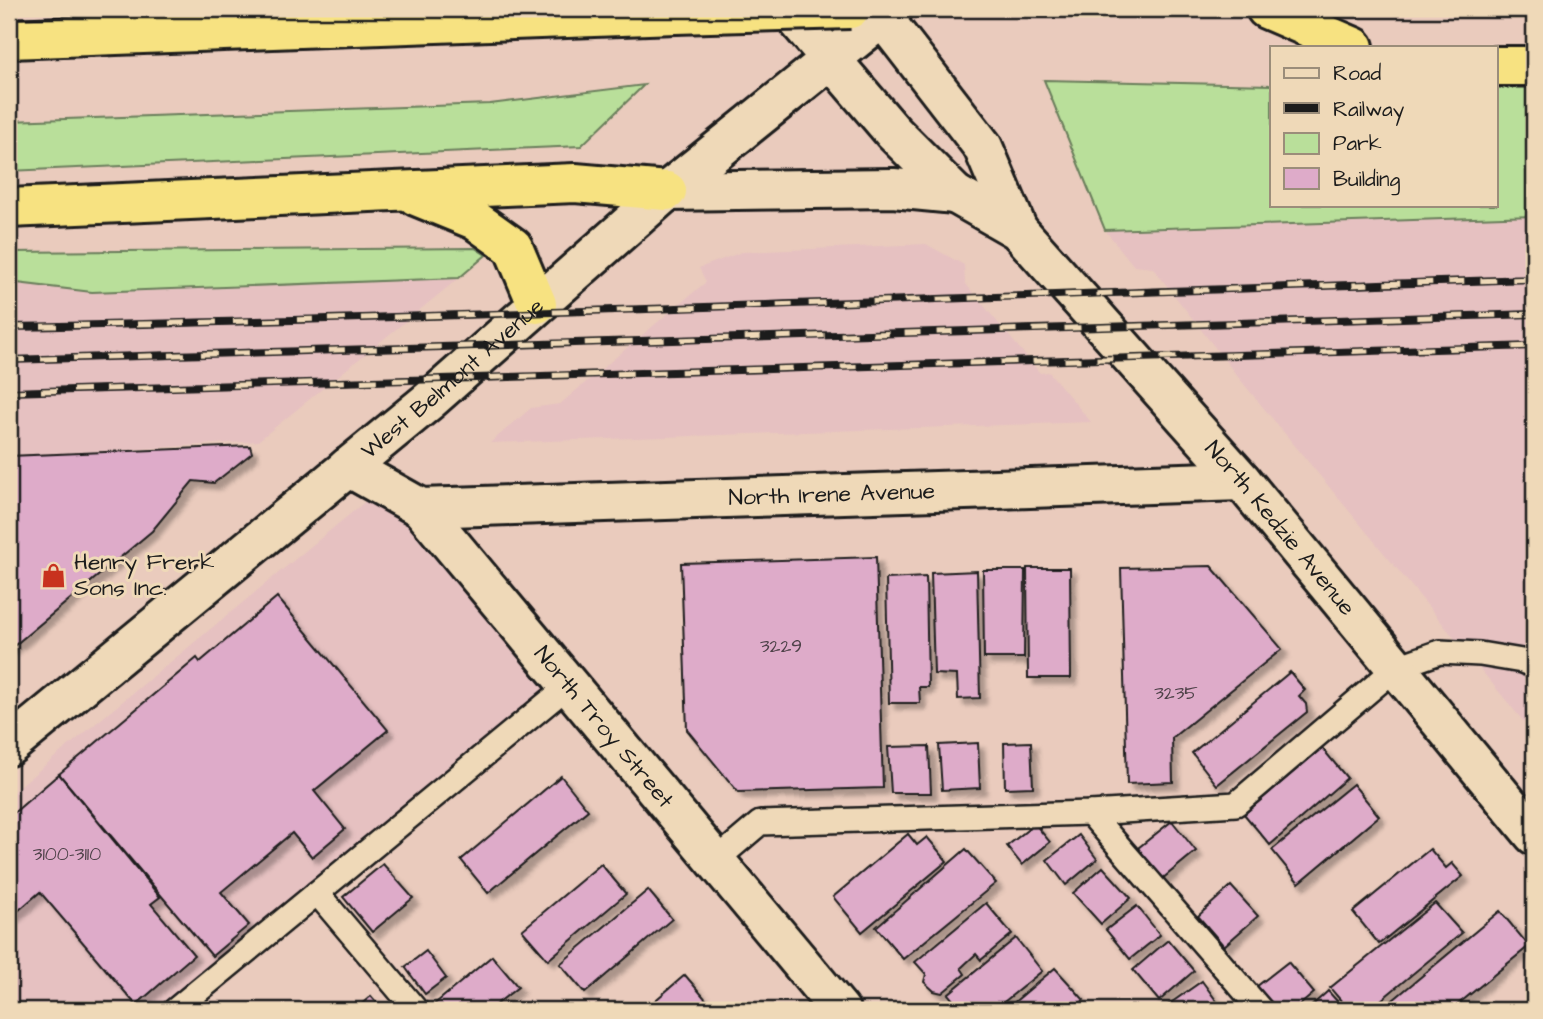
<svg xmlns="http://www.w3.org/2000/svg" width="1543" height="1019" font-family="'Architects Daughter',sans-serif">
  <style>
    .built { fill: #e6c1c1 }
    .green { fill: #b9df9a; stroke: #6a7e5b; stroke-width: 2 }
    .building { fill: #deabc9; stroke: #1c1c1c; stroke-width: 2; filter: url(#shadow) }
    .lines { fill: none; stroke-linecap: round; stroke-linejoin: round }
    .lane-casing { stroke: #1c1c1c; stroke-width: 28 }
    .street-casing { stroke: #1c1c1c; stroke-width: 44 }
    .secondary-casing { stroke: #1c1c1c; stroke-width: 44 }
    .highway-casing { stroke: #1c1c1c; stroke-width: 44 }
    .lane { stroke: #efd9b8; stroke-width: 23 }
    .street { stroke: #efd9b8; stroke-width: 38 }
    .secondary { stroke: #efd9b8; stroke-width: 38 }
    .highway { stroke: #f7e281; stroke-width: 38 }
    .rail-casing { stroke: #1c1c1c; stroke-width: 8 }
    .rail { stroke: #efd9b8; stroke-width: 5; stroke-dasharray: 16; stroke-linecap: butt }
    .highway-bridge-casing { stroke: #1c1c1c; stroke-width: 44; stroke-linecap: butt }
    .highway-bridge { stroke: #f7e281; stroke-width: 38 }
    .labels { text-anchor: middle; dominant-baseline: central; stroke-width: 6; stroke-linejoin: round; paint-order: stroke }
    .number-label { font-size: 19px; fill: #4c4047 }
    .street-label { font-size: 23px; fill: #1c1c1c; stroke: #efd9b8 }
    .poi-label { font-size: 23px; fill: #1c1c1c; stroke: #efd9b8; text-anchor: start }
  </style>
  <defs>
    <filter id="shadow"><feDropShadow dx="6" dy="6" stdDeviation="2" flood-color="#0004"/></filter>
  </defs>
  <rect width="100%" height="100%" fill="#eacbbd"/>
  <filter id="ink" filterUnits="userSpaceOnUse"><feTurbulence type="fractalNoise" baseFrequency=".0143" numOctaves="2"/><feDisplacementMap in="SourceGraphic" scale="14" xChannelSelector="R" yChannelSelector="G"/><feConvolveMatrix kernelMatrix="1 2 1 2 8 2 1 2 1" color-interpolation-filters="sRGB"/></filter>
  <g filter="url(#ink)">
    <g class="built">
      <polygon points="1534,216 1534,734 1238,377 1153,268 1134,266 1105,230"/>
      <polygon points="926,244 964,265 965,283 1040,373 1049,372 1091,422 490,443 531,408 560,404 671,311 706,282 699,268 742,252"/>
      <polygon points="459,278 258,441 9,458 9,282 92,292"/>
      <polygon points="378,491 416,513 562,687 171,1010 9,1010 9,795"/>
    </g>
    <g class="green">
      <polygon points="1044,80 1272,85 1272,205 1496,205 1496,88 1534,88 1534,216 1105,230"/>
      <polygon points="644,85 581,146 9,171 9,121 490,104"/>
      <polygon points="475,248 486,255 459,278 92,292 9,282 9,252"/>
    </g>
    <g class="building">
      <polygon points="250,446 252,453 214,483 193,481 152,531 9,650 9,456"/>
      <polygon points="876,557 883,788 738,792 687,730 681,563"/>
      <polygon points="1211,566 1282,649 1172,738 1173,782 1127,784 1121,568"/>
      <polygon points="1027,568 1070,568 1071,678 1028,678"/>
      <polygon points="983,570 1025,570 1024,658 984,658"/>
      <polygon points="977,571 980,698 958,699 957,675 934,674 931,573"/>
      <polygon points="926,577 928,687 919,687 920,703 889,703 886,579"/>
      <polygon points="277,597 388,730 314,791 345,829 312,857 292,833 221,892 249,925 212,956 59,774 197,658 200,662"/>
      <polygon points="1290,672 1305,690 1299,696 1306,704 1307,712 1217,785 1192,753"/>
      <polygon points="1031,742 1033,787 1005,788 1004,743"/>
      <polygon points="978,743 980,788 942,790 939,745"/>
      <polygon points="929,746 931,793 891,793 888,747"/>
      <polygon points="1322,748 1347,778 1270,845 1244,814"/>
      <polygon points="59,774 160,897 151,904 194,955 136,1005 40,892 11,917 9,915 9,817"/>
      <polygon points="561,776 588,810 488,893 461,860"/>
      <polygon points="1353,784 1379,816 1299,883 1272,850"/>
      <polygon points="1172,821 1196,851 1162,879 1138,848"/>
      <polygon points="1035,824 1050,842 1022,865 1007,846"/>
      <polygon points="908,834 917,845 927,837 947,861 862,932 833,897"/>
      <polygon points="1079,835 1097,859 1066,885 1047,860"/>
      <polygon points="966,849 996,883 903,959 876,927"/>
      <polygon points="1430,849 1446,868 1452,863 1463,876 1379,944 1353,912"/>
      <polygon points="383,864 413,898 372,932 343,897"/>
      <polygon points="601,864 626,894 548,960 522,930"/>
      <polygon points="1103,867 1131,898 1101,924 1073,893"/>
      <polygon points="1231,886 1258,916 1224,946 1198,916"/>
      <polygon points="648,890 672,919 585,993 560,964"/>
      <polygon points="986,903 1012,934 981,960 976,954 961,968 965,974 942,993 934,991 924,982 926,974 915,962"/>
      <polygon points="1435,903 1462,933 1369,1010 1349,1010 1330,988"/>
      <polygon points="1137,906 1160,935 1130,959 1106,930"/>
      <polygon points="1500,911 1529,946 1451,1010 1381,1010"/>
      <polygon points="1016,938 1042,971 994,1010 961,1010 948,994"/>
      <polygon points="1168,940 1194,971 1159,1001 1133,970"/>
      <polygon points="426,951 446,978 425,994 405,967"/>
      <polygon points="492,956 518,987 489,1010 434,1010 431,1007"/>
      <polygon points="1288,962 1314,993 1294,1010 1276,1010 1256,987"/>
      <polygon points="1055,968 1084,1000 1072,1010 1005,1010"/>
      <polygon points="685,975 714,1009 644,1010"/>
      <polygon points="1202,981 1223,1010 1167,1010 1165,1007"/>
      <polygon points="1328,991 1345,1010 1307,1010"/>
      <polygon points="371,996 383,1010 354,1010 357,1008"/>
    </g>
    <g class="lines">
      <defs>
        <g id="lane">
          <polyline points="1090,813 1261,1010"/>
          <polyline points="714,862 760,823 1090,813 1236,804 1397,667 1440,652 1480,654 1522,661 1534,666"/>
          <polyline points="317,893 416,1010"/>
          <polyline points="175,1010 568,686"/>
        </g>
        <g id="street">
          <path id="s1" d="M348,467L421,508L840,1010"/>
          <path id="s2" d="M421,508L1242,481"/>
        </g>
        <g id="secondary">
          <path id="s3" d="M788,9L893,132L955,194L1018,230L1242,481L1534,835"/>
          <polyline points="876,9 983,147 1018,230"/>
          <polyline points="667,191 893,188 955,194"/>
          <path id="s4" d="M9,746L430,400L667,191L893,9"/>
        </g>
        <g id="highway">
          <polyline points="1266,9 1354,47"/>
          <polyline points="9,39 675,14"/>
          <polyline points="1496,66 1534,66"/>
          <polyline points="416,196 475,220 513,247 537,304"/>
          <polyline points="9,208 575,183 667,191"/>
        </g>
      </defs>
      <use href="#lane" class="lane-casing"/>
      <use href="#street" class="street-casing"/>
      <use href="#secondary" class="secondary-casing"/>
      <use href="#highway" class="highway-casing"/>
      <use href="#lane" class="lane"/>
      <use href="#street" class="street"/>
      <use href="#secondary" class="secondary"/>
      <use href="#highway" class="highway"/>
      <defs>
        <g id="rail">
          <path d="M9,327C517,316 1026,295 1534,279"/>
          <polyline points="9,360 1534,314"/>
          <polyline points="9,392 1534,346"/>
        </g>
      </defs>
      <use href="#rail" class="rail-casing"/>
      <use href="#rail" class="rail"/>
      <defs>
        <polyline id="highway-bridge" points="675,14 850,9"/>
      </defs>
      <use href="#highway-bridge" class="highway-bridge-casing"/>
      <use href="#highway-bridge" class="highway-bridge"/>
    </g>
  </g>
  <defs>
    <symbol id="shop-bare" viewBox="-9 -9 18 18"><path d="M-5-2.5h2.3a2.7 3.5 0 0 1 5.4 0H5L5.5 6h-11ZM-1.5-2.5h3a1.5 2.3 0 0 0-3 0Z" fill="#c8321e" stroke="#efd9b8" stroke-width="2.5" paint-order="stroke"/></symbol>
  </defs>
  <g fill-rule="evenodd">
    <use href="#shop-bare" x="36" y="558" width="35" height="35"/>
  </g>
  <g class="labels">
    <g class="number-label">
      <text x="781" y="646">3229</text>
      <text x="1176" y="693">3235</text>
      <text x="67" y="854">3100-3110</text>
    </g>
    <g class="street-label">
      <text stroke="none"><textPath href="#s4" startOffset="576">West Belmont Avenue</textPath></text>
      <text stroke="none"><textPath href="#s2" startOffset="411">North Irene Avenue</textPath></text>
      <text stroke="none"><textPath href="#s3" startOffset="719">North Kedzie Avenue</textPath></text>
      <text stroke="none"><textPath href="#s1" startOffset="369">North Troy Street</textPath></text>
    </g>
    <g class="poi-label">
      <text x="74" y="562">Henry Frerk<tspan x="74" dy="26">Sons Inc.</tspan></text>
    </g>
  </g>
  <rect width="1543" height="1019" fill="none" stroke="#efd9b8" stroke-width="35"/>
  <rect x="18" y="18" width="1508" height="984" fill="none" stroke="#1c1c1c" stroke-width="2.5" filter="url(#ink)"/>
  <rect x="1270" y="46" width="228" height="161" fill="#efd9b8" stroke="#9b8d7a" stroke-width="2"/>
  <rect x="1284" y="68" width="35" height="10" fill="#efd9b8" stroke="#9b8d7a" stroke-width="2"/>
  <text x="1333" y="80" font-size="21" fill="#1c1c1c">Road</text>
  <rect x="1284" y="103" width="35" height="10" fill="#1c1c1c" stroke="#9b8d7a" stroke-width="2"/>
  <text x="1333" y="116" font-size="21" fill="#1c1c1c">Railway</text>
  <rect x="1284" y="133" width="35" height="21" fill="#b9df9a" stroke="#9b8d7a" stroke-width="2"/>
  <text x="1333" y="150" font-size="21" fill="#1c1c1c">Park</text>
  <rect x="1284" y="168" width="35" height="21" fill="#deabc9" stroke="#9b8d7a" stroke-width="2"/>
  <text x="1333" y="186" font-size="21" fill="#1c1c1c">Building</text>
</svg>
